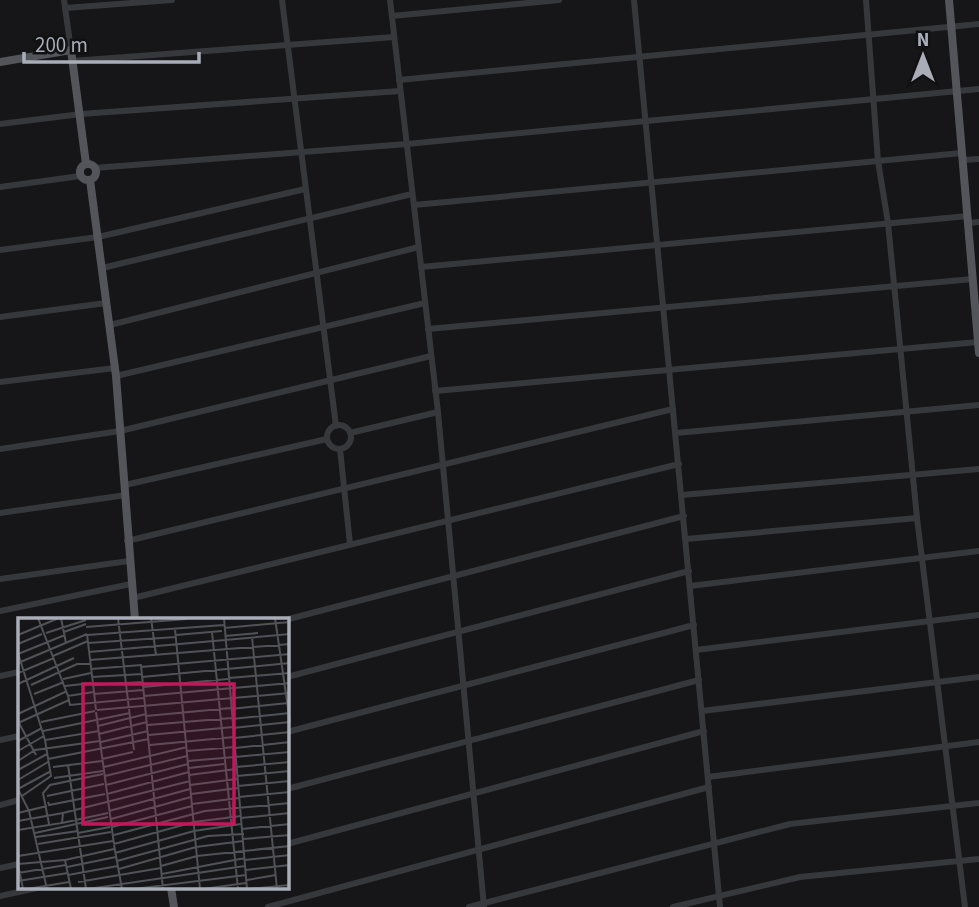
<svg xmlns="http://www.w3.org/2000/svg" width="979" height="907" font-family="'Source Sans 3',sans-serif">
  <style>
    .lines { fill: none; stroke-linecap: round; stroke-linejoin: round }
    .minor { stroke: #37383c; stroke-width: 6 }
    .major { stroke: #53555b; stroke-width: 8 }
    .inset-road { fill: none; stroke: #515258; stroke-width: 2 }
    .view { fill: #c2185b; fill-opacity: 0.15; stroke: #c2185b; stroke-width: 3.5 }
    .inset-edge { fill: none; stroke: #a9adb7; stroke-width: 3.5 }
  </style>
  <rect width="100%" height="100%" fill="#161618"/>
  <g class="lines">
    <g class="minor">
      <polyline points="64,0 71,50"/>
      <polyline points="282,0 336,426"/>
      <polyline points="390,0 438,412 484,907"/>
      <polyline points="634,0 720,907"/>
      <polyline points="866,0 878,161 888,223 917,518 965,907"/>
      <polyline points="65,8 172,0"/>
      <polyline points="392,16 559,0"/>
      <polyline points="72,61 394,37"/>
      <polyline points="399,80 979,24"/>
      <polyline points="0,124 81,114 400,91"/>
      <polyline points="963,160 979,159"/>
      <polyline points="94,168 407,144 979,89"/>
      <polyline points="0,187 80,176"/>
      <polyline points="414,205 962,153"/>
      <polyline points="968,223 979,222"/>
      <polyline points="0,250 98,237 305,189"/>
      <polyline points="421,267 968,216"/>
      <polyline points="102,268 412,194"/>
      <polyline points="0,317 106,303"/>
      <polyline points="110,325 419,247"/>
      <polyline points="428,329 973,279"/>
      <polyline points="116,376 425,303"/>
      <polyline points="0,382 115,368"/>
      <polyline points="435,391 978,342"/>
      <circle cx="339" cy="437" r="12"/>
      <polyline points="350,433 438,412"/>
      <polyline points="676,433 979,405"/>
      <polyline points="0,449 120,431 431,356"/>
      <polyline points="340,449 350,544"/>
      <polyline points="125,485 327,439"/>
      <polyline points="682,495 979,469"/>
      <polyline points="0,513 126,495"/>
      <polyline points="686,539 917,518"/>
      <polyline points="127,541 673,409"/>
      <polyline points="0,579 129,561"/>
      <polyline points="690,586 979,551"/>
      <polyline points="133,598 679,464"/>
      <polyline points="0,611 131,584"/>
      <polyline points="285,620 684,516"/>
      <polyline points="696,650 979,615"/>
      <polyline points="0,676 19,672"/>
      <polyline points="287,677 689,571"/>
      <polyline points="702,711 979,677"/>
      <polyline points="287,732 694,625"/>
      <polyline points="0,740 19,736"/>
      <polyline points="708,777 979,742"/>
      <polyline points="287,789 699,680"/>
      <polyline points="0,805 19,800"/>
      <polyline points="287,844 704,731"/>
      <polyline points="0,868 19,864"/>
      <polyline points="0,896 37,888"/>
      <polyline points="268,907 709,787"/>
      <polyline points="469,907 790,824 979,803"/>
      <polyline points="673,907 800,877 979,859"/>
    </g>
    <g class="major">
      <polyline points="949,0 979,353"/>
      <polyline points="0,62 71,50 86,164"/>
      <circle cx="88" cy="172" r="8"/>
      <polyline points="90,180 116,376 135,620"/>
      <polyline points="171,888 174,907"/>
    </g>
  </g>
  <g transform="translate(18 618)">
    <rect width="271" height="271" fill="#161618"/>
    <path class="inset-road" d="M20,0L50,78L76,74L78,92M43,0L48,25M100,0L116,132M133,0L138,37M206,0L229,271M257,0L272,104M68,9L169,1M206,10L272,4M157,11L182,271M46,14L68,6M194,14L220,271M28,15L68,2M69,16L76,74M0,17L41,0M69,17L206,7M158,17L204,13M207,18L240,15M234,19L259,271M207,22L272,16M70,25L158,19M0,26L24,16M71,34L207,22M0,35L27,122M0,36L47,17M35,38L70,23M72,42L272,26M0,45L69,16M123,49L272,36M73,51L123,47L145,271M0,55L36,40M74,59L124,56M124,59L272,45M211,60L272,55M45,61L73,55M0,66L56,40M13,67L59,46H72M75,67L125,64M47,68L74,65M125,69L210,61M16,76L46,64M76,76L125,72M50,78L52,87L126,80M126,78L272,65M213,91L270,85M79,92L272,75M78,94L96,226M0,96L49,73M128,98L213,90M214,101L272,95M23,104L77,93M0,105L51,82M1,105L18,137M130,107L214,100M80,108L128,96M215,110L272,104M25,113L112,95M81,116L129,104M131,117L215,109M216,120L272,114M0,123L24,110M83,124L130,113M132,127L216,119M217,130L272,124M0,133L26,118M169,133L217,129M217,139L272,134M30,141L131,121M84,141L115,134M0,143L17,132L82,123M170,143L217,139M50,147L68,271M35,149L84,143M86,149L169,129M218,149L272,144M171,150L206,146M0,152L29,136M171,157L218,151M87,158L169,138M219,158L272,153M36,160L85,153M0,162L30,144M88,167L170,146M172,167L219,161M220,168L272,163M89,176L171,154M173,176L220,170M4,178L33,158L27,122L81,113M29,178L86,166M221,179L272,174M30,184L31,187L87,176M174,186L221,180M91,193L172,171M0,195L29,188M45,195L172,163M223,200L272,195M93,201L173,179M0,203L45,195L44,205L0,212M44,205L90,195M31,206L25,175L32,167L85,156M94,209L174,188M224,211L272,206M17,215L90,199M60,215L92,209M96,217L187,193L272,185M18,219L60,213M225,221L272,217M20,226L93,214M96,226L176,204L223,198M96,227L104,271M97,235L176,213L223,206M0,238L95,223M227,242L272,237M99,243L190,218L226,216M0,246L47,242M0,246L5,271M143,248L179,238L272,228M49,249L98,239M101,251L178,229L225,223M228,252L272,247M0,255L48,247M144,256L227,240M50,257L100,248M229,262L258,257M0,263L50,255M60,264L143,250M9,271L51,264M29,271L11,193L0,171L33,153M53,271L47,242L96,231M70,271L227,248M116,271L228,257M185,271L228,265M231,271L272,267"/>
    <path class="view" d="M65,66H216V206H65Z"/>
    <rect width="271" height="271" class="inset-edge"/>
  </g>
  <g transform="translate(923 56)" stroke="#111113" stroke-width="5" paint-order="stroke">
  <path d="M0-5L12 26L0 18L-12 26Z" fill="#a9adb7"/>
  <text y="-10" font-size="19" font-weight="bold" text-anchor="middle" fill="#a9adb7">N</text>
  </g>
  <path d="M24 52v10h175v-10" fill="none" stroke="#a9adb7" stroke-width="3.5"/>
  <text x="35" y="52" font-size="21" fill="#a9adb7" stroke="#111113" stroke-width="5" paint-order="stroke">200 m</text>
</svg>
